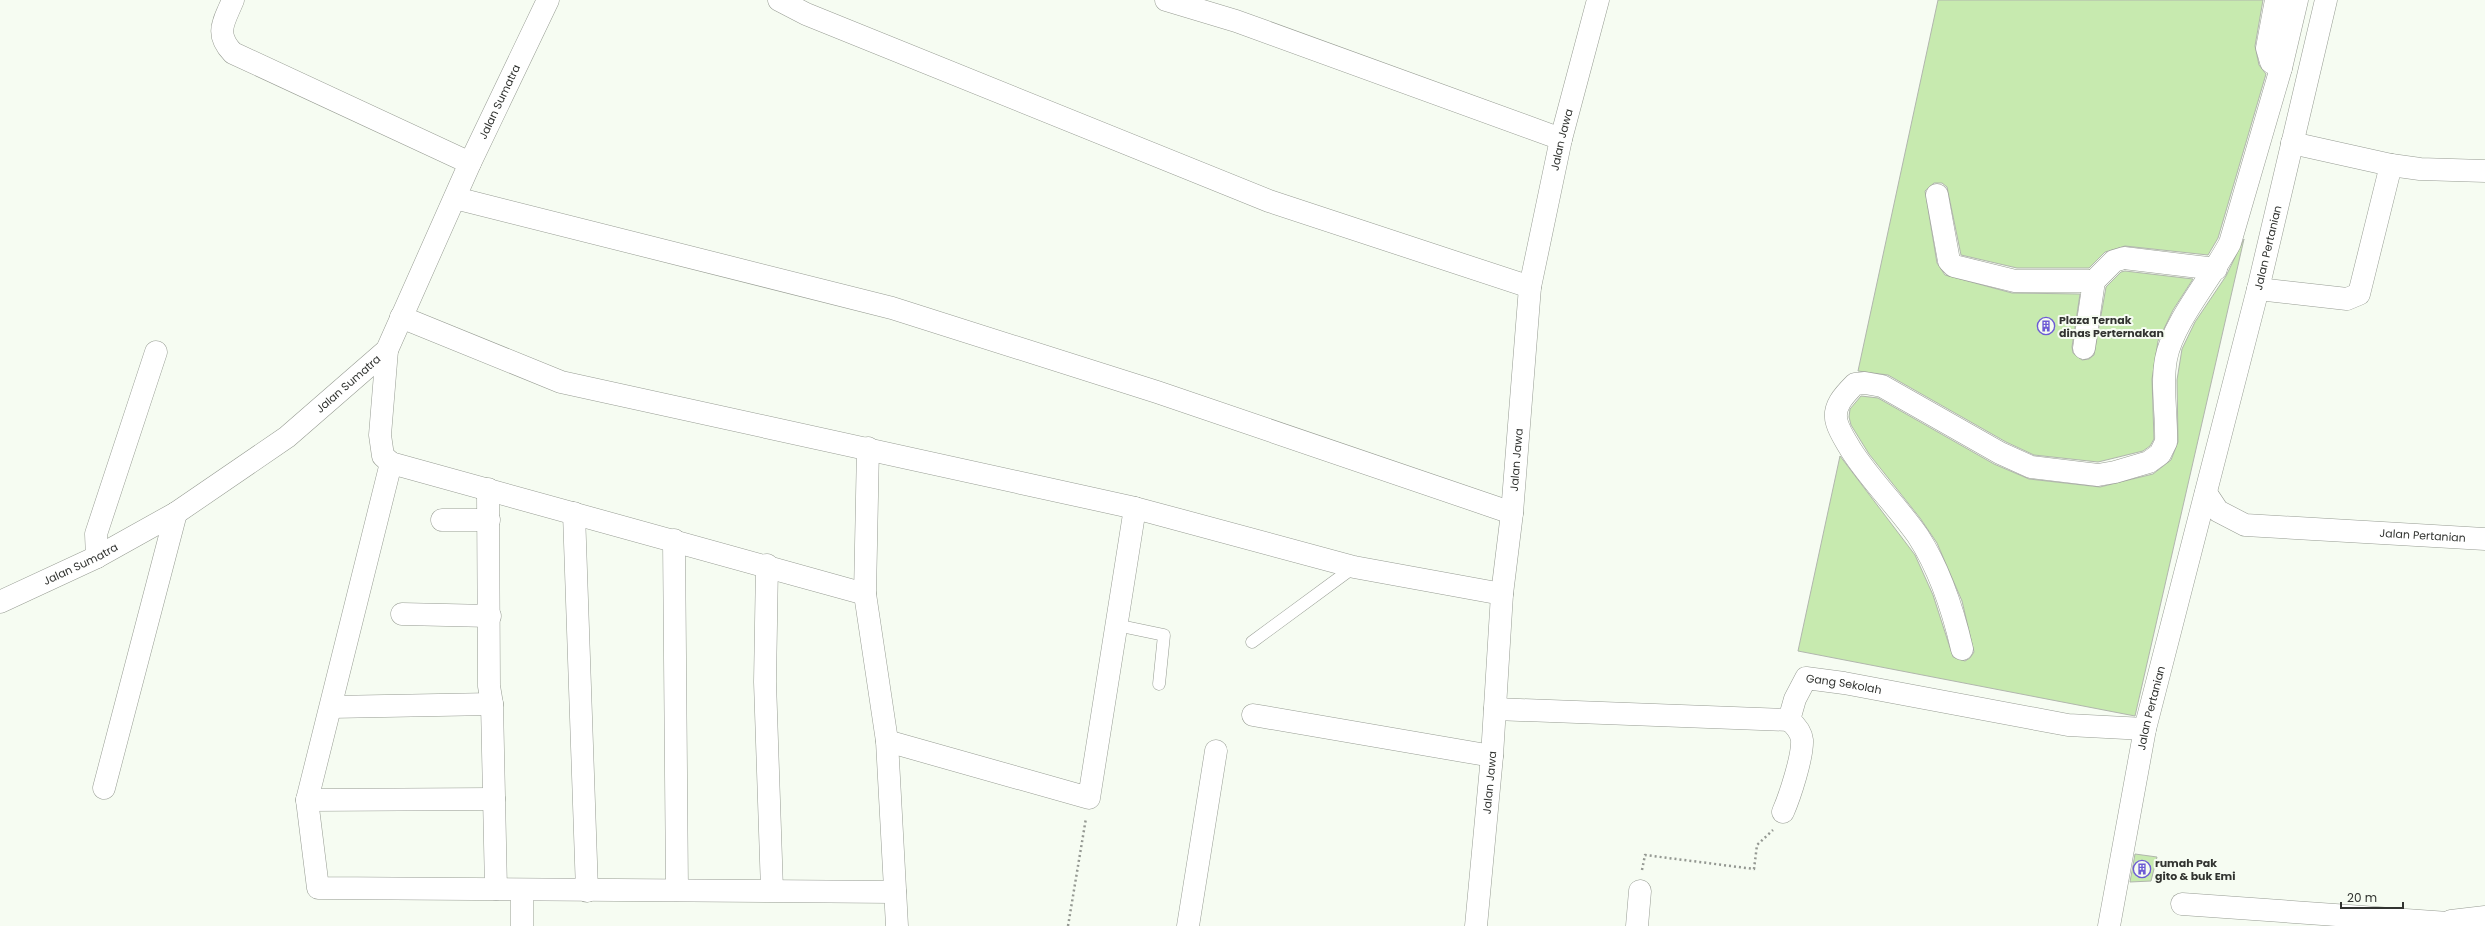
<svg xmlns="http://www.w3.org/2000/svg" width="2485" height="926" font-family="Poppins,sans-serif">
  <style>
    .building { fill: #c7eaaf; stroke: #b1b6ad }
    .lines { fill: none; stroke-linecap: round; stroke-linejoin: round }
    .lane-casing { stroke: #979c93; stroke-width: 13 }
    .street-casing { stroke: #979c93; stroke-width: 23 }
    .path { stroke: #949892; stroke-width: 2.5; stroke-dasharray: 2 3; stroke-linecap: butt }
    .lane { stroke: #fff; stroke-width: 12 }
    .street { stroke: #fff; stroke-width: 22 }
    .labels { text-anchor: middle; dominant-baseline: central; stroke-width: 4; stroke-linejoin: round; paint-order: stroke }
    .street-label { font-size: 11px; fill: #323431; stroke: #f6fcf2 }
    .poi-label { font-size: 11px; font-weight: bold; fill: #323431; stroke: #f6fcf2; text-anchor: start }
  </style>
  <rect width="100%" height="100%" fill="#f6fcf2"/>
  <g class="building">
    <polygon points="1938,0 2263,0 2255,46 2259,65 2266,74 2218,238 2208,255 2125,246 2105,252 2089,268 2017,268 1961,255 1947,187 1942,183 1934,183 1925,191 1937,263 1945,275 2012,293 2080,294 2072,347 2073,353 2082,360 2089,359 2094,355 2106,287 2121,272 2125,271 2193,279 2173,310 2158,341 2152,379 2154,439 2150,446 2143,451 2098,462 2034,455 2006,442 1888,375 1858,371"/>
    <polygon points="2244,239 2135,716 1798,651 1840,456 1915,555 1933,595 1953,657 1965,661 1970,658 1974,652 1962,601 1937,543 1920,518 1869,454 1851,425 1849,417 1850,409 1861,396 1878,398 1994,464 2029,479 2100,487 2153,474 2171,460 2178,442 2177,380 2182,349 2195,322 2226,276"/>
    <polygon points="2135,854 2157,857 2151,881 2130,882"/>
  </g>
  <g class="lines">
    <defs>
      <g id="lane">
        <polyline points="1116,625 1164,635 1159,684"/>
        <polyline points="1252,642 1354,567"/>
      </g>
      <g id="street">
        <path d="M233,0C224,22 214,33 233,53L470,163"/>
        <polyline points="779,0 806,14 1269,201 1530,287"/>
        <polyline points="1166,0 1236,21 1561,139"/>
        <polyline points="2276,0 2267,48 2271,62 2281,68"/>
        <polyline points="2292,143 2391,165 2420,169 2485,171"/>
        <polyline points="1937,195 1949,261 1954,266 2015,281 2094,281"/>
        <polyline points="455,198 892,308 1157,392 1512,513"/>
        <polyline points="2258,289 2347,299 2359,294 2391,165"/>
        <polyline points="401,317 561,382 1135,508 1354,567 1502,594"/>
        <polyline points="2084,348 2094,281 2114,261 2124,258 2216,269"/>
        <polyline points="387,350 380,435 383,456 391,463 865,594"/>
        <polyline points="868,448 865,594 887,741 897,926"/>
        <polyline points="391,463 307,800 318,888 895,892"/>
        <polyline points="488,489 489,686 492,704 496,889"/>
        <path id="s1" d="M2206,493L2218,511L2245,525L2485,539"/>
        <polyline points="574,513 587,891"/>
        <polyline points="442,520 489,520"/>
        <polyline points="674,540 677,890"/>
        <polyline points="97,557 96,534 156,352"/>
        <polyline points="767,565 765,682 772,890"/>
        <path id="s2" d="M0,602L97,557L176,513L287,437L387,350L470,163L548,0"/>
        <polyline points="402,614 490,616"/>
        <path d="M1962,649C1953,610 1940,570 1918,536C1897,506 1871,481 1851,450C1846,441 1840,433 1837,423C1832,407 1844,395 1855,384L1865,383L1882,386L2000,453L2031,467L2098,475L2115,472L2149,462L2160,454L2166,442C2167,415 2161,386 2166,359C2173,322 2211,279 2230,243L2281,68L2297,0"/>
        <polyline points="331,707 492,704"/>
        <path id="s3" d="M1495,709L1789,720L1795,699L1806,678L1844,683L2068,725L2145,729"/>
        <polyline points="1253,715 1492,756"/>
        <polyline points="887,741 1089,798 1135,508"/>
        <polyline points="104,788 176,513"/>
        <polyline points="307,800 494,799"/>
        <path d="M1783,812C1790,796 1803,756 1802,740C1801,731 1795,725 1789,720"/>
        <polyline points="2182,904 2448,923"/>
        <polyline points="522,926 522,890"/>
        <polyline points="1188,926 1216,751"/>
        <path id="s4" d="M1476,926L1492,756L1502,594L1512,513L1530,287L1561,139L1598,0"/>
        <polyline points="1637,926 1640,891"/>
        <path id="s5" d="M2109,926L2145,729L2258,289L2326,0"/>
        <polyline points="2445,926 2451,921 2485,917"/>
      </g>
    </defs>
    <use href="#lane" class="lane-casing"/>
    <use href="#street" class="street-casing"/>
    <g class="path">
      <polyline points="1642,870 1645,855 1754,869 1757,845 1773,830"/>
      <polyline points="1068,926 1086,818"/>
    </g>
    <use href="#lane" class="lane"/>
    <use href="#street" class="street"/>
  </g>
  <defs>
    <symbol id="building-ring" viewBox="-11 -11 22 22"><circle r="9.5" fill="#f6fcf2" stroke="#6d5bd5" stroke-width="1.5"/><path d="M-4-6H4V6H1V3H-1V6H-4ZM-2.5-4.3h1.7v1.8h-1.7ZM.8-4.3h1.7v1.8H.8ZM-2.5-1h1.7V.8h-1.7ZM.8-1h1.7V.8H.8Z" fill="#6d5bd5"/></symbol>
  </defs>
  <g fill-rule="evenodd">
    <use href="#building-ring" x="2036" y="316" width="20" height="20"/>
    <use href="#building-ring" x="2132" y="859" width="20" height="20"/>
  </g>
  <g class="labels">
    <g class="street-label">
      <text stroke="none"><textPath href="#s2" startOffset="737">Jalan Sumatra</textPath></text>
      <text stroke="none"><textPath href="#s4" startOffset="792">Jalan Jawa</textPath></text>
      <text stroke="none"><textPath href="#s5" startOffset="697">Jalan Pertanian</textPath></text>
      <text stroke="none"><textPath href="#s2" startOffset="413">Jalan Sumatra</textPath></text>
      <text stroke="none"><textPath href="#s4" startOffset="468">Jalan Jawa</textPath></text>
      <text stroke="none"><textPath href="#s1" startOffset="230">Jalan Pertanian</textPath></text>
      <text stroke="none"><textPath href="#s2" startOffset="89">Jalan Sumatra</textPath></text>
      <text stroke="none"><textPath href="#s3" startOffset="378">Gang Sekolah</textPath></text>
      <text stroke="none"><textPath href="#s5" startOffset="222">Jalan Pertanian</textPath></text>
      <text stroke="none"><textPath href="#s4" startOffset="144">Jalan Jawa</textPath></text>
    </g>
    <g class="poi-label">
      <text x="2059" y="320">Plaza Ternak<tspan x="2059" dy="13">dinas Perternakan</tspan></text>
      <text x="2155" y="863">rumah Pak<tspan x="2155" dy="13">gito &amp; buk Emi</tspan></text>
    </g>
  </g>
  <path d="M2341 902v6h62v-6" fill="none" stroke="#323431" stroke-width="2"/>
  <text x="2347" y="902" font-size="12" fill="#323431" stroke="#f6fcf2" stroke-width="3" paint-order="stroke">20 m</text>
</svg>
